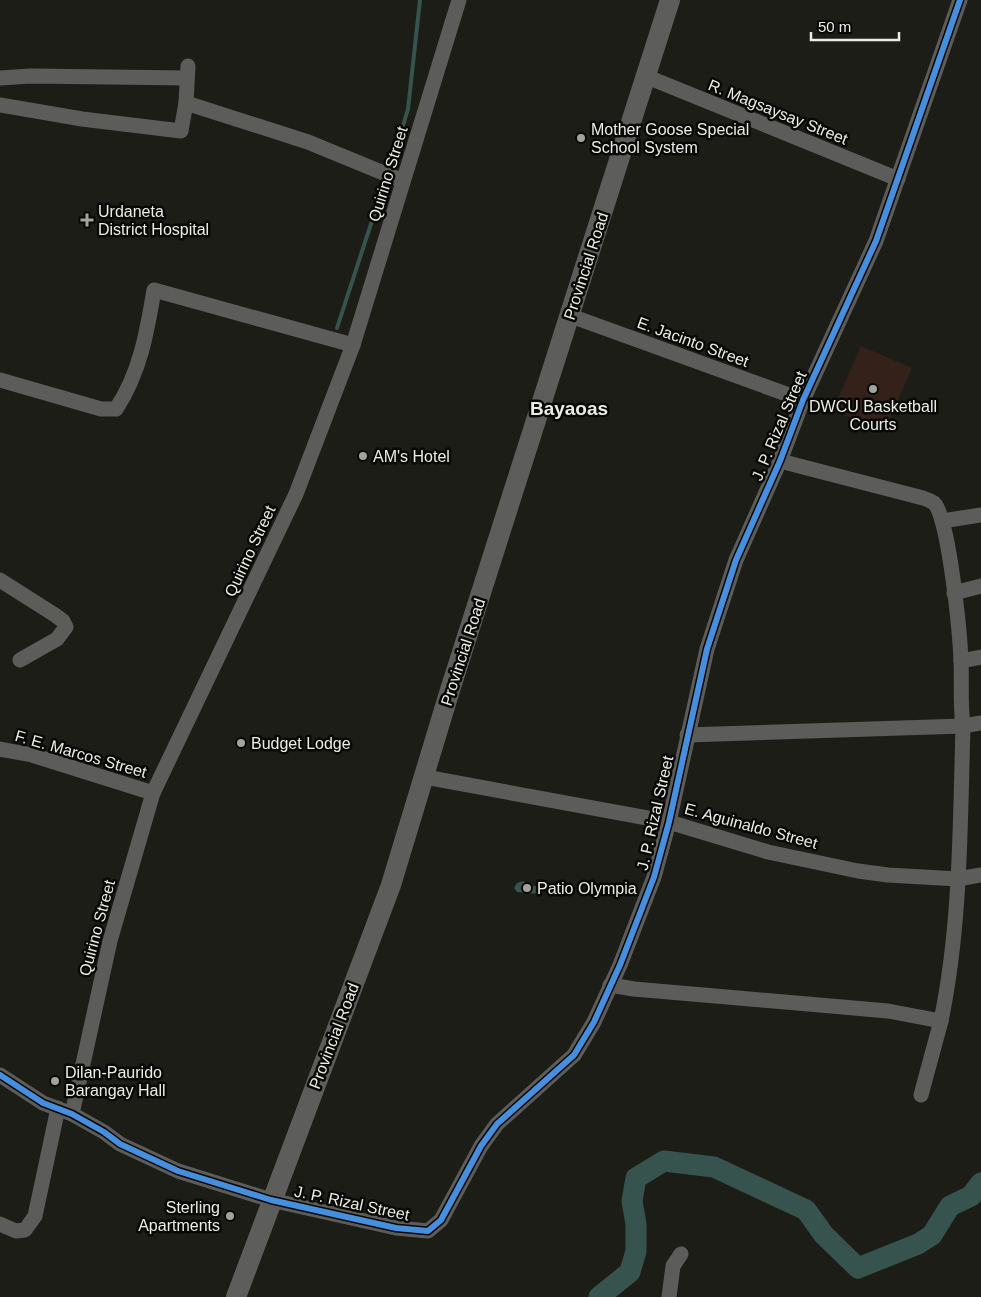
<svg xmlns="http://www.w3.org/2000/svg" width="981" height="1297" font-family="Arial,sans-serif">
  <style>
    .green { fill: #33211a }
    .water { fill: #36544d }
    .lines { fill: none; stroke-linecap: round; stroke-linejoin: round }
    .stream { stroke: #36544d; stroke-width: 4 }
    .river { stroke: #36544d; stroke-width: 21 }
    .minor { stroke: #5c5d5b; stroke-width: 15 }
    .major { stroke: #5d5e5b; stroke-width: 20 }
    .cycleway-casing { stroke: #080806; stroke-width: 9 }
    .cycleway { stroke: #468fdf; stroke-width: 6 }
    .poi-dot { fill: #a3a39e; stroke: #080806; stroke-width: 2 }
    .labels { text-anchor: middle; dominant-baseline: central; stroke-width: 5; stroke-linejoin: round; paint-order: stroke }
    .street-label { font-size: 16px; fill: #ebebe6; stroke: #080806 }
    .poi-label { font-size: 16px; fill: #ebebe6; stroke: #080806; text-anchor: start }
    .quarter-label { font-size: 19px; font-weight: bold; fill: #ebebe6; stroke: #080806 }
  </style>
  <rect width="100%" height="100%" fill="#1d1d18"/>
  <polygon class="green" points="861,346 912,368 884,432 833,410"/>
  <polygon class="water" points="523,881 530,886 539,886 541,888 539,894 517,892 514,888 517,883"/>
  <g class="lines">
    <g class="stream">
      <polyline points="390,169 408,109 420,0"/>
      <polyline points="337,328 385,181"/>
    </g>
    <polyline class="river" points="599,1297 630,1272 636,1251 636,1224 632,1201 636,1178 664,1161 714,1167 806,1210 824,1235 858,1268 918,1244 932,1235 950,1206 971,1196 981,1183"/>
    <g class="minor">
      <polyline points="645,76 898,179"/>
      <polyline points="0,78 31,76 187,78"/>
      <polyline points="186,103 308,142 403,181"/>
      <polyline points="0,105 82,119 181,131 186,103 188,66"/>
      <polyline points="571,316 803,400"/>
      <path d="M0,380L101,409H116C140,373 147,332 154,290L353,345"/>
      <polyline points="942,521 981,515"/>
      <polyline points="0,580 55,615 63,621 66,627 57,639 20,660"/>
      <polyline points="954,593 981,586"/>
      <polyline points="961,661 981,657"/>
      <polyline points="687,735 963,726 981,723"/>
      <polyline points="0,749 32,755 153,793"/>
      <polyline points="425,777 669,822 768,852 858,871 888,875 958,879 981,875"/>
      <path d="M610,985L634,989L888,1011L941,1021C961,924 960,825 963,726C960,704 962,683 961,661C960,635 949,517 934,503C931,501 926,499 923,498L780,461"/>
      <polyline points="0,1075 43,1103 72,1114 104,1132 120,1144 178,1171 271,1200 396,1228 428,1231 441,1220 481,1146 497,1124 574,1055 594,1022 620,965 654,877 669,822 707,649 736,560 780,461 803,400 876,241 960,0"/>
      <polyline points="921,1095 941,1021"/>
      <polyline points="72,1114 110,941 153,793 296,494 353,345 459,0"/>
      <polyline points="0,1224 16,1231 25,1230 35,1216 58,1108"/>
      <polyline points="669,1297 673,1266 681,1254"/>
    </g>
    <polyline class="major" points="236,1297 391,885 450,690 670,0"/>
    <defs>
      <polyline id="cycleway" points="0,1075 43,1103 72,1114 104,1132 120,1144 178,1171 271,1200 396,1228 428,1231 441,1220 481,1146 497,1124 574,1055 594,1022 620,965 654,877 669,822 707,649 736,560 780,461 803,400 876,241 960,0"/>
    </defs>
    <use href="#cycleway" class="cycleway-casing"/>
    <use href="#cycleway" class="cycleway"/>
  </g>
  <g class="poi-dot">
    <circle cx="581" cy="138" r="5"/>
    <path d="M84.5 212.5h5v5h5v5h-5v5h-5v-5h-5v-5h5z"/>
    <circle cx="873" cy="389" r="5"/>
    <circle cx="363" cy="456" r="5"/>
    <circle cx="241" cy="743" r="5"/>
    <circle cx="527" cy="888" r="5"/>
    <circle cx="55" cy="1081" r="5"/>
    <circle cx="230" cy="1216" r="5"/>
  </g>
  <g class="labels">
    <g class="street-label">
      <text transform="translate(778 112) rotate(22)">R. Magsaysay Street</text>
      <text transform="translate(388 174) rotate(-73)">Quirino Street</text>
      <text transform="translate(586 266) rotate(-72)">Provincial Road</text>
      <text transform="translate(693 342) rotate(20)">E. Jacinto Street</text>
      <text transform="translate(779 426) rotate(-67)">J. P. Rizal Street</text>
      <text transform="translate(250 551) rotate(-65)">Quirino Street</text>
      <text transform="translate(463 652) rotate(-72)">Provincial Road</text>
      <text transform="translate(81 754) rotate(16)">F. E. Marcos Street</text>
      <text transform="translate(655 813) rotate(-77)">J. P. Rizal Street</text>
      <text transform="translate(751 826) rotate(15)">E. Aguinaldo Street</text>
      <text transform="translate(97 928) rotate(-75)">Quirino Street</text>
      <text transform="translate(334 1036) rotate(-69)">Provincial Road</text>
      <text transform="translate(352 1203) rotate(12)">J. P. Rizal Street</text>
    </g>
    <g class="poi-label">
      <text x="591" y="129">Mother Goose Special<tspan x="591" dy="18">School System</tspan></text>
      <text x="98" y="211">Urdaneta<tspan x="98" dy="18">District Hospital</tspan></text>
      <text x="873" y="406" text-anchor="middle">DWCU Basketball<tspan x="873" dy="18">Courts</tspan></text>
      <text x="373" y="456">AM's Hotel</text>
      <text x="251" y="743">Budget Lodge</text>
      <text x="537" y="888">Patio Olympia</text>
      <text x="65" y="1072">Dilan-Paurido<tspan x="65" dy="18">Barangay Hall</tspan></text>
      <text x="220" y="1207" text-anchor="end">Sterling<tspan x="220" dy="18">Apartments</tspan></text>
    </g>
    <g class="quarter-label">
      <text x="569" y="408">Bayaoas</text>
    </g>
  </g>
  <path d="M811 32v8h88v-8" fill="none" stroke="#ebebe6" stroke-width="2.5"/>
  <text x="818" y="32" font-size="15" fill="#ebebe6" stroke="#080806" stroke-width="4" paint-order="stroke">50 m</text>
</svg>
